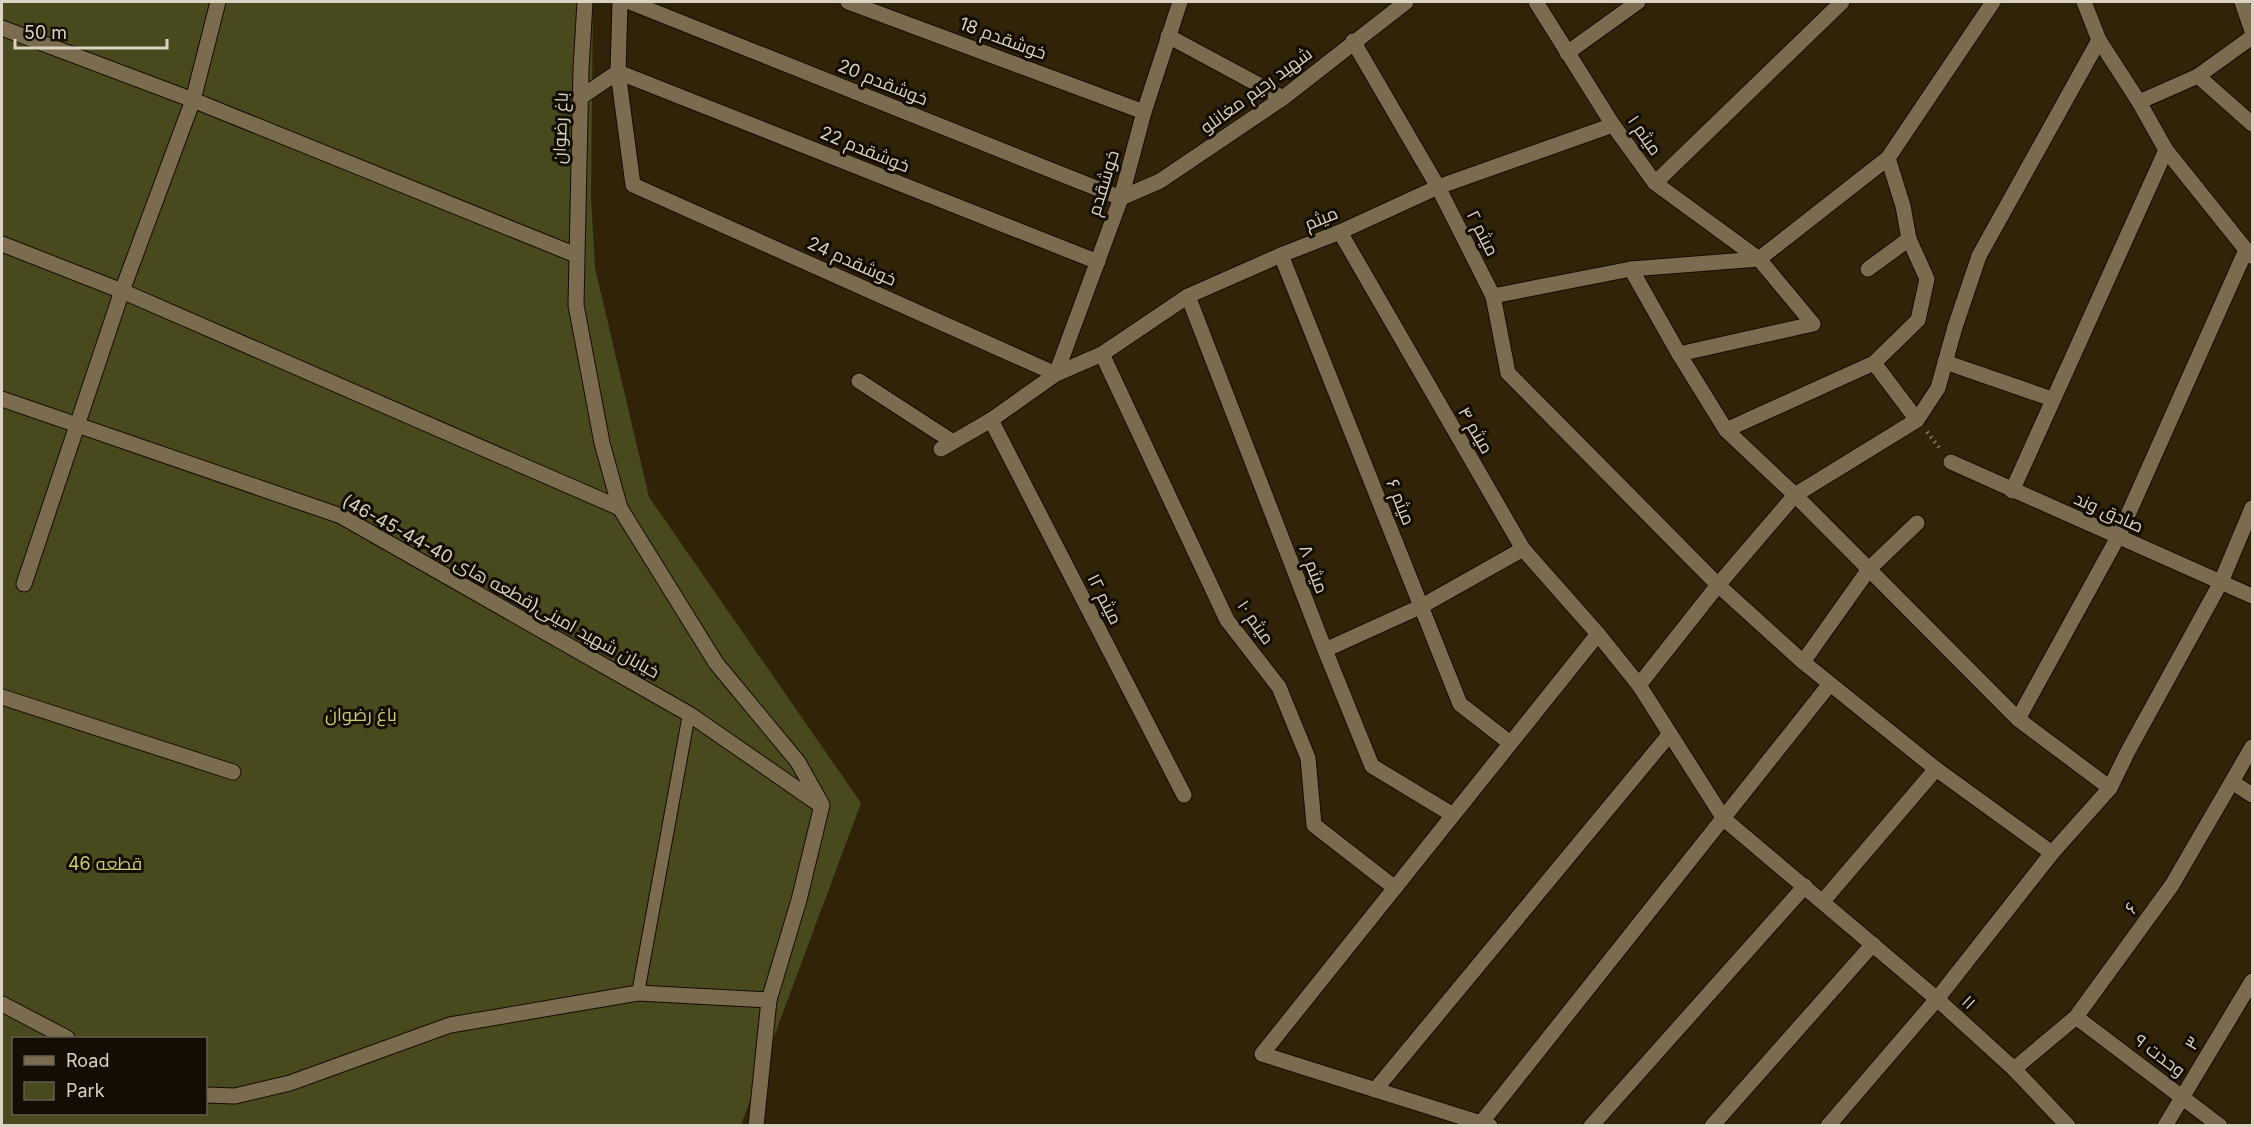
<svg xmlns="http://www.w3.org/2000/svg" width="2254" height="1127" font-family="Inter,Cairo,sans-serif">
  <style>
    .green { fill: #484a1d; fill-rule: evenodd }
    .lines { fill: none; stroke-linecap: round; stroke-linejoin: round }
    .service-casing { stroke: #170b00; stroke-width: 14 }
    .minor-casing { stroke: #170b00; stroke-width: 17 }
    .tertiary-casing { stroke: #170b00; stroke-width: 17 }
    .path { stroke: #8a7f6a; stroke-width: 4; stroke-dasharray: 1.5 4.5; stroke-linecap: butt }
    .service { stroke: #7b6c50; stroke-width: 12 }
    .minor { stroke: #7b6c50; stroke-width: 15 }
    .tertiary { stroke: #7b6c50; stroke-width: 15 }
    .labels { text-anchor: middle; dominant-baseline: central; stroke-width: 6; stroke-linejoin: round; paint-order: stroke }
    .street-label { font-size: 18px; fill: #dad2c2; stroke: #130d04 }
    .park-label { font-size: 18px; fill: #c8cd72; stroke: #130d04 }
  </style>
  <rect width="100%" height="100%" fill="#302307"/>
  <path class="green" d="M2,2H593L591,197L595,268L649,497L861,803L741,1125H2ZM14,1038H206V1114H14Z"/>
  <g class="lines">
    <defs>
      <polyline id="service" points="638,993 689,714"/>
      <g id="minor">
        <polyline points="585,2 581,69 576,305 602,443 620,508 716,663 798,762 822,805 799,900 769,1000"/>
        <polyline points="620,2 618,72 1098,262"/>
        <polyline points="630,2 1121,198 1160,181 1283,98 1406,2"/>
        <polyline points="848,2 1144,112"/>
        <polyline points="1536,2 1613,125 1655,183 1759,259 1813,324 1679,354"/>
        <polyline points="2084,2 2099,40 2139,102 2166,150 2251,256"/>
        <polyline points="2242,2 2252,31"/>
        <polyline points="2,28 193,100 576,255"/>
        <polyline points="1168,36 1283,98"/>
        <polyline points="1353,41 1438,187 1493,296 1508,373 1718,585 1803,662 1936,769 2052,853"/>
        <polyline points="1567,53 1638,2"/>
        <polyline points="2198,76 2252,124"/>
        <polyline points="581,97 618,72 633,185 1056,374"/>
        <polyline points="2139,102 2198,76 2252,37"/>
        <polyline points="1888,158 1903,206 1909,239 1927,279 1918,320 1874,363 1917,420"/>
        <polyline points="1655,183 1842,2"/>
        <polyline points="2,244 122,291 620,508"/>
        <polyline points="1281,255 1460,704 1510,743"/>
        <polyline points="1631,269 1679,354 1726,430 1795,495 2018,719"/>
        <polyline points="1868,269 1909,239"/>
        <polyline points="1188,296 1325,650 1372,766 1453,815"/>
        <polyline points="1493,296 1631,269 1759,259 1888,158 1993,2"/>
        <polyline points="1102,354 1227,620 1279,687 1308,758 1314,825 1395,888"/>
        <polyline points="1945,362 2052,399"/>
        <polyline points="1056,374 1121,198 1144,112 1180,2"/>
        <polyline points="859,381 953,442"/>
        <polyline points="2,399 341,516 689,714 819,804"/>
        <polyline points="991,420 1184,795"/>
        <polyline points="1726,430 1874,363"/>
        <polyline points="941,449 991,420 1056,374 1102,354 1188,296 1281,255 1340,232 1438,187 1613,125"/>
        <polyline points="2012,491 2166,150"/>
        <polyline points="24,584 122,291 193,100 218,2"/>
        <polyline points="1325,650 1422,606 1523,549"/>
        <polyline points="1803,662 1869,569 1917,523"/>
        <polyline points="1639,685 1718,585 1795,495 1917,420 1938,388 1955,327 1979,256 2099,40"/>
        <polyline points="2,697 233,772"/>
        <polyline points="2232,782 2252,795"/>
        <polyline points="2110,788 2018,719 2118,537 2246,250"/>
        <polyline points="1823,901 1936,769"/>
        <polyline points="1937,999 2052,853 2110,788 2127,753 2221,582 2252,508"/>
        <polyline points="2076,1017 2220,1126"/>
        <polyline points="2014,1069 2076,1017 2172,885 2252,747"/>
        <polyline points="1375,1090 1669,735"/>
        <polyline points="1481,1123 1829,685"/>
        <polyline points="1490,1126 1262,1054 1598,634"/>
        <polyline points="1591,1126 1805,886"/>
        <polyline points="1712,1126 1873,944"/>
        <polyline points="2165,1126 2252,981"/>
      </g>
      <g id="tertiary">
        <polyline points="1340,232 1523,549 1598,634 1639,685 1724,819 1937,999"/>
        <polyline points="1951,462 2252,596"/>
        <polyline points="2,1004 67,1038"/>
        <polyline points="206,1095 235,1096 290,1083 450,1025 638,993 769,1000 756,1126"/>
        <polyline points="1828,1126 1937,999 2014,1069 2068,1126"/>
      </g>
    </defs>
    <use href="#service" class="service-casing"/>
    <use href="#minor" class="minor-casing"/>
    <use href="#tertiary" class="tertiary-casing"/>
    <polyline class="path" points="1927,432 1941,450"/>
    <use href="#service" class="service"/>
    <use href="#minor" class="minor"/>
    <use href="#tertiary" class="tertiary"/>
  </g>
  <g class="labels">
    <g class="street-label">
      <text transform="translate(1003 38) rotate(20)">خوشقدم 18</text>
      <text transform="translate(883 82) rotate(22)">خوشقدم 20</text>
      <text transform="translate(1256 90) rotate(-36)">شهید رحیم مغانلو</text>
      <text transform="translate(560 128) rotate(-88)">باغ رضوان</text>
      <text transform="translate(1645 135) rotate(55)">۱ میثم</text>
      <text transform="translate(865 149) rotate(22)">خوشقدم 22</text>
      <text transform="translate(1103 183) rotate(-73)">خوشقدم</text>
      <text transform="translate(1321 218) rotate(-22)">میثم</text>
      <text transform="translate(1483 233) rotate(63)">۲ میثم</text>
      <text transform="translate(852 261) rotate(24)">خوشقدم 24</text>
      <text transform="translate(1476 430) rotate(60)">۴ میثم</text>
      <text transform="translate(1401 502) rotate(68)">۶ میثم</text>
      <text transform="translate(2109 512) rotate(24)">صادق وند</text>
      <text transform="translate(1314 569) rotate(69)">۸ میثم</text>
      <text transform="translate(501 586) rotate(29)">خیابان شهید امینی(قطعه های 40-44-45-46)</text>
      <text transform="translate(1105 599) rotate(63)">۱۲ میثم</text>
      <text transform="translate(1256 622) rotate(55)">۱۰ میثم</text>
      <text transform="translate(2131 908) rotate(-54)">۶</text>
      <text transform="translate(1969 1002) rotate(43)">۱۱</text>
      <text transform="translate(2192 1043) rotate(-59)">۳</text>
      <text transform="translate(2160 1055) rotate(37)">۹ وحدت</text>
    </g>
    <g class="park-label">
      <text x="361" y="714">باغ رضوان</text>
      <text x="105" y="863">قطعه 46</text>
    </g>
  </g>
  <rect width="2254" height="1127" fill="none" stroke="#dad2c2" stroke-width="6"/>
  <rect x="12" y="1037" width="195" height="78" fill="#130d04" stroke="#635c50" stroke-width="1.5"/>
  <rect x="24" y="1056" width="30" height="9" fill="#7b6c50" stroke="#635c50" stroke-width="1.5"/>
  <text x="66" y="1067" font-size="18" fill="#dad2c2">Road</text>
  <rect x="24" y="1082" width="30" height="18" fill="#484a1d" stroke="#635c50" stroke-width="1.5"/>
  <text x="66" y="1097" font-size="18" fill="#dad2c2">Park</text>
  <path d="M15 39v9h152v-9" fill="none" stroke="#dad2c2" stroke-width="3"/>
  <text x="24" y="39" font-size="18" fill="#dad2c2" stroke="#130d04" stroke-width="4.5" paint-order="stroke">50 m</text>
</svg>
